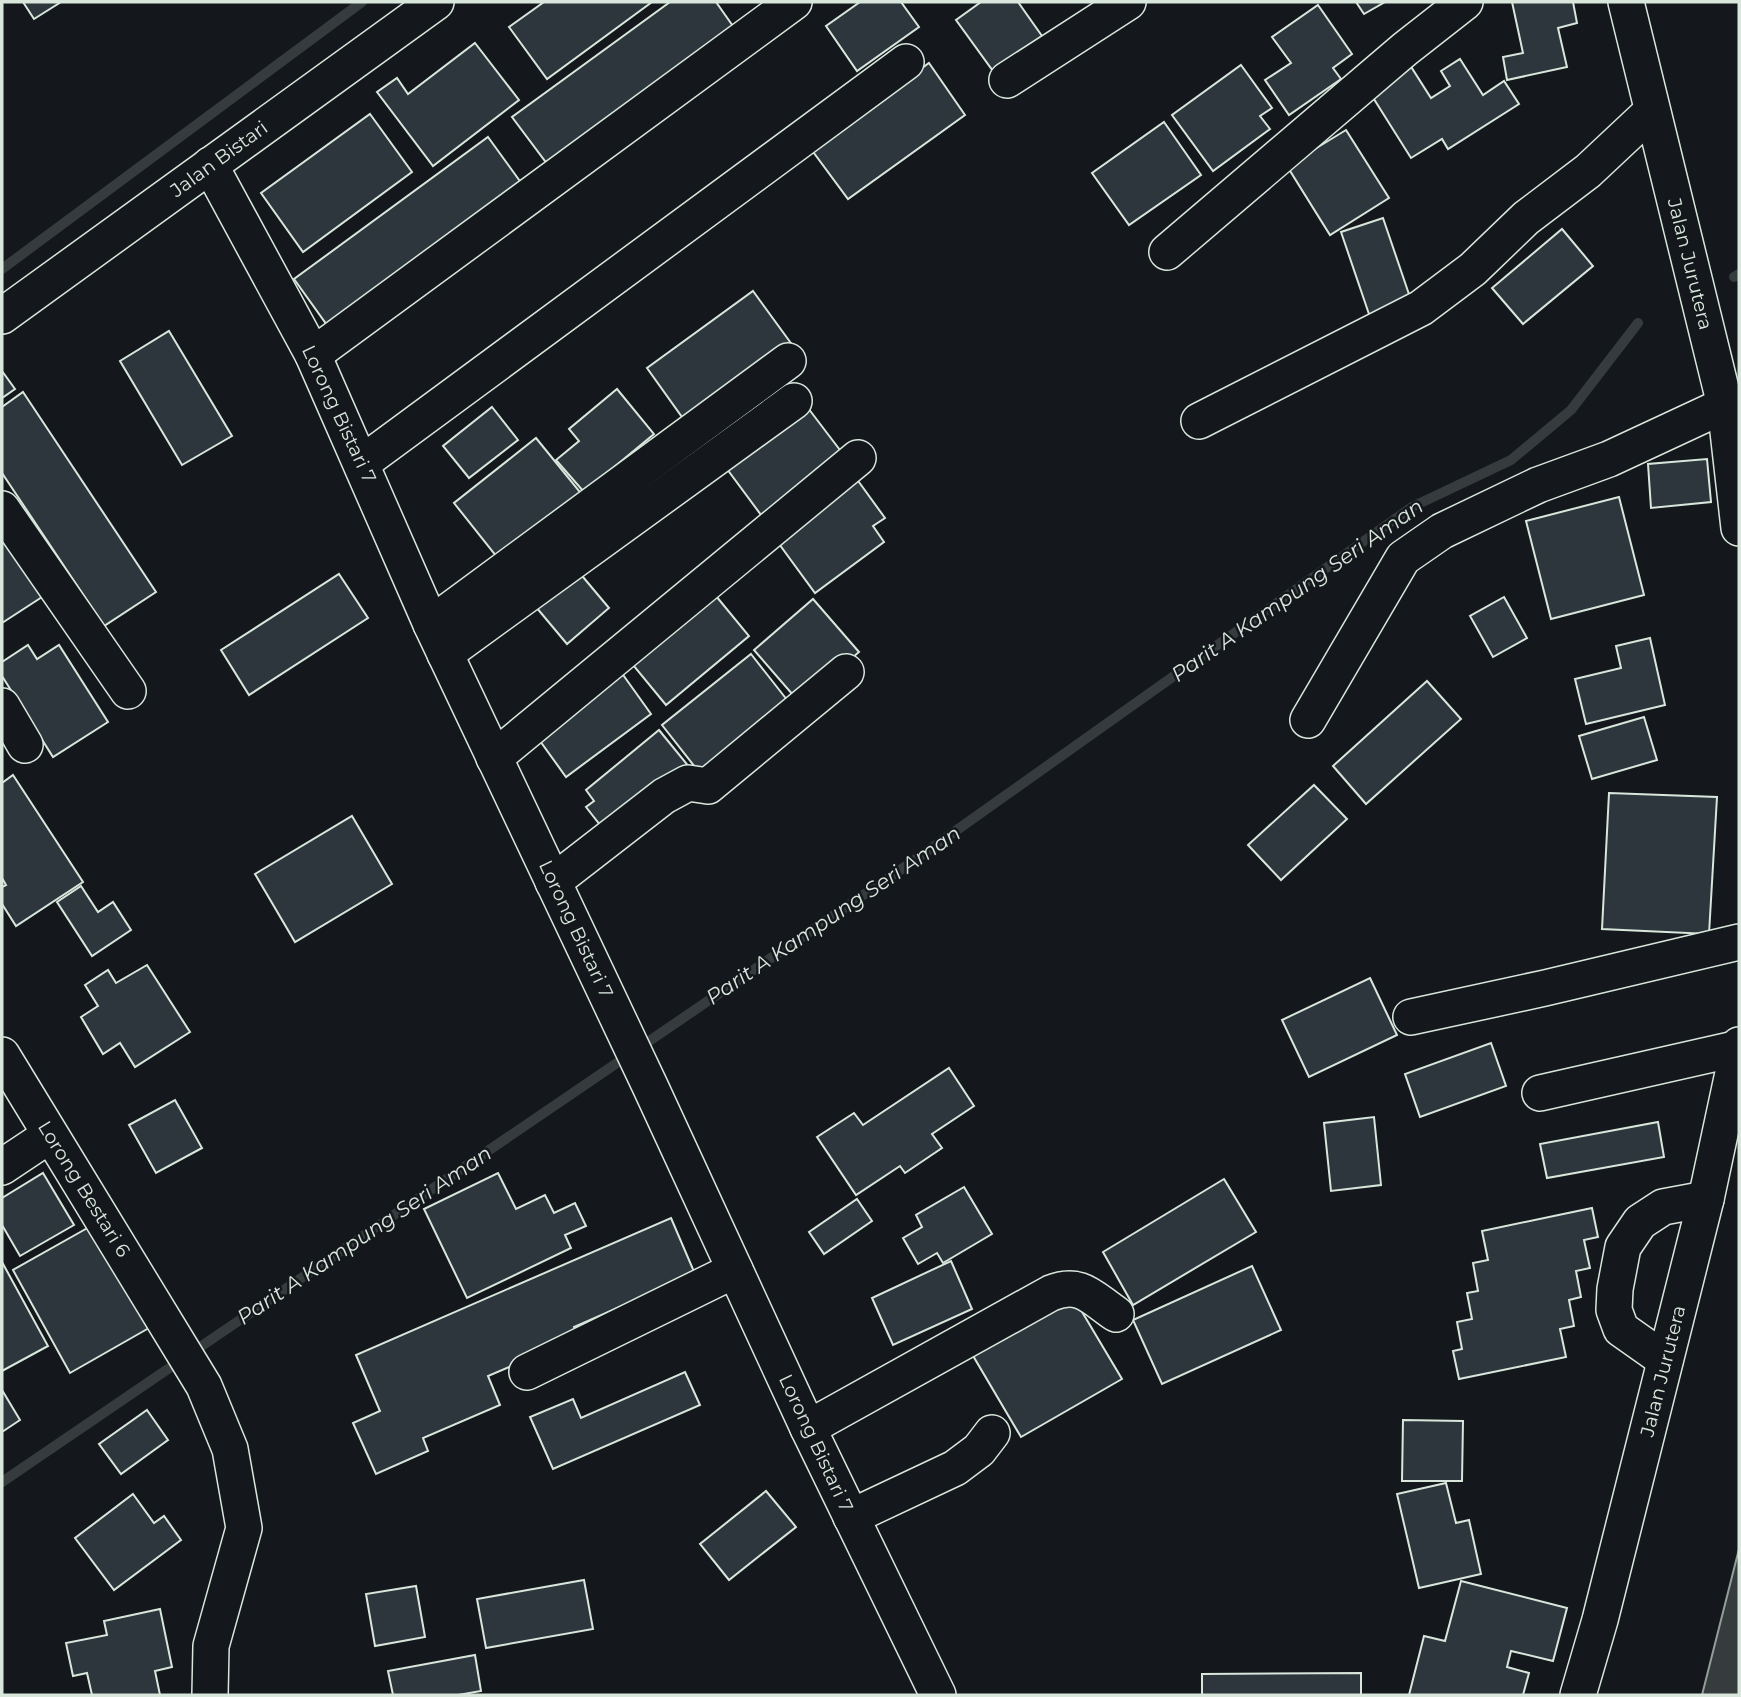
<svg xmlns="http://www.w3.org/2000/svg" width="1741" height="1697" font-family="Montserrat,sans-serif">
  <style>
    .water { fill: #363b3e; stroke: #939e99; stroke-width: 2 }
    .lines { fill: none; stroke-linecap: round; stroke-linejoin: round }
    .stream { stroke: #363b3e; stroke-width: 10 }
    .building { fill: #2c363c; stroke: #d8e6dc; stroke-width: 2 }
    .minor-casing { stroke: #d8e6dc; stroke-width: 38 }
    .minor { stroke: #14181c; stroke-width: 35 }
    .labels { text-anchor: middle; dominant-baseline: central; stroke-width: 5; stroke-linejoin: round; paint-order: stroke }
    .street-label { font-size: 19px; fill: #d8e6dc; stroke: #14181c }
    .water-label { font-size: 21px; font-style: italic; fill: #d8e6dc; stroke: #14181c }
  </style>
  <rect width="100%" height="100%" fill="#14181c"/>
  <polygon class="water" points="1739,1549 1739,1695 1702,1695"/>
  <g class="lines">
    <g class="stream">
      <polyline points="2,269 362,2"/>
      <polyline points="1734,277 1739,274"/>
      <polyline points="2,1482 909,864 1412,507 1511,460 1571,410 1638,323"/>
    </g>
  </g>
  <g class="building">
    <polygon points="23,2 61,2 34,19"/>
    <polygon points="544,2 652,2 547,79 509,27"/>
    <polygon points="670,2 716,2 735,29 548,165 512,117"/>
    <polygon points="860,2 901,2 919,27 857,71 826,26"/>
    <polygon points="981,2 1018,2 1042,36 993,71 956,20"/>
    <polygon points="1356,2 1385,2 1364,14"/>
    <polygon points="1512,2 1573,2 1577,23 1558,28 1567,67 1507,80 1503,57 1523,53"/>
    <polygon points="1318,5 1352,54 1333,68 1341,79 1289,115 1265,80 1291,63 1272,37"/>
    <polygon points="475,43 519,100 433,166 377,92 397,78 408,94"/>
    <polygon points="1460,59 1483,95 1504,81 1519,104 1448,149 1442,139 1411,158 1367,88 1408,62 1431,98 1450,86 1441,71"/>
    <polygon points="929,63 965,115 848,199 811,149"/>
    <polygon points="1241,65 1272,108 1260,116 1270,129 1213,171 1172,115"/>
    <polygon points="370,114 412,172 303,252 261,193"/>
    <polygon points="1164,122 1201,175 1129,225 1092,173"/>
    <polygon points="1346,130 1389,198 1330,235 1287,166"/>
    <polygon points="488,137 522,184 327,325 294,279"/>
    <polygon points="1383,218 1412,303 1370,317 1341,232"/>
    <polygon points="1562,229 1593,266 1523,324 1492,288"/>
    <polygon points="753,291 793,346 687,424 647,368"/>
    <polygon points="169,331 232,436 182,465 120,361"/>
    <polygon points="2,371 15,389 2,398"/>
    <polygon points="617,389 654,434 584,492 556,460 579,441 569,429"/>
    <polygon points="23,392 156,592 104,626 2,473 2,407"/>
    <polygon points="492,407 518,440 469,478 443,446"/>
    <polygon points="808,408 846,458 764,519 727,469"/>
    <polygon points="536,438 584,497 501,562 454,503"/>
    <polygon points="1707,459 1711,502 1651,508 1648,464"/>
    <polygon points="856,478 885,518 873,526 884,542 815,593 774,537"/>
    <polygon points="1619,497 1644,595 1551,619 1526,521"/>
    <polygon points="2,536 42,597 2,623"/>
    <polygon points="578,571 609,608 567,644 536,607"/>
    <polygon points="339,574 368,618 249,695 221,650"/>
    <polygon points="716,596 749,636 666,705 633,665"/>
    <polygon points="1504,597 1527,638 1493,657 1470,616"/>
    <polygon points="813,599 859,652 800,703 754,650"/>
    <polygon points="1650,638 1665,705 1586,724 1575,679 1621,668 1616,646"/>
    <polygon points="28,645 37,659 59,645 108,722 53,757 2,676 2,662"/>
    <polygon points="751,654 795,710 706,781 662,725"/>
    <polygon points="621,672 651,714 566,777 535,734"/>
    <polygon points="1427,681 1461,719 1366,804 1333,766"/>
    <polygon points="1644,717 1657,760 1592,779 1579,736"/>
    <polygon points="659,730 690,768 608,835 586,807 594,801 586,790"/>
    <polygon points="13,775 83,882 16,926 2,904 2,887 6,885 2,878 2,783"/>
    <polygon points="1314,785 1347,819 1281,880 1248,845"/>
    <polygon points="1609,793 1717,797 1709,934 1602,929"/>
    <polygon points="352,816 392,884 295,942 255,874"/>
    <polygon points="81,886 98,912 113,902 131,930 92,956 57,902"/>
    <polygon points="147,965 190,1032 135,1067 120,1043 103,1054 81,1017 98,1006 85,985 108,970 116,983"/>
    <polygon points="1370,978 1397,1035 1309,1077 1282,1020"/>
    <polygon points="1491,1043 1506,1086 1420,1117 1405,1074"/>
    <polygon points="949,1068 974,1106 932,1134 942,1148 905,1173 900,1166 856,1195 817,1137 854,1113 863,1125"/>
    <polygon points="175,1100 202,1148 156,1173 129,1125"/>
    <polygon points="1374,1117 1381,1185 1331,1191 1324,1123"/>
    <polygon points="1658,1122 1664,1157 1547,1178 1540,1144"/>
    <polygon points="43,1173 74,1225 20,1256 2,1225 2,1198"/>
    <polygon points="498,1173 516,1209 545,1195 554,1213 575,1203 586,1226 565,1235 571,1248 467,1298 424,1209"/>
    <polygon points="1224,1179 1256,1232 1133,1305 1103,1252"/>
    <polygon points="964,1187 992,1234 943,1263 937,1253 918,1264 903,1238 922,1227 916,1215"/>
    <polygon points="857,1199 872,1221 824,1254 809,1232"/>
    <polygon points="1592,1208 1598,1237 1584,1240 1590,1268 1576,1271 1581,1297 1569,1300 1574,1326 1560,1329 1566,1357 1459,1379 1453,1351 1462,1349 1457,1322 1472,1319 1467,1293 1478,1291 1473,1263 1488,1260 1482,1231"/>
    <polygon points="671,1218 695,1274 574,1327 579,1337 488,1376 500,1405 423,1438 428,1451 376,1474 353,1423 380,1411 356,1355"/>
    <polygon points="91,1226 149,1328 70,1373 13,1270"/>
    <polygon points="951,1261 972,1309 893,1345 872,1298"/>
    <polygon points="2,1262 48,1346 2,1371"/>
    <polygon points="1252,1266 1281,1330 1162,1384 1133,1320"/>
    <polygon points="1072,1295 1122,1379 1021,1437 972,1354"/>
    <polygon points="685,1372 700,1405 553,1469 530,1417 573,1399 581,1418"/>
    <polygon points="2,1390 20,1420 2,1432"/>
    <polygon points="147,1410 168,1440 121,1474 99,1444"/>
    <polygon points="1403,1420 1463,1421 1462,1481 1402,1481"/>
    <polygon points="1446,1483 1456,1523 1469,1520 1481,1574 1419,1588 1397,1494"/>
    <polygon points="766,1491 796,1527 729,1580 700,1544"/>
    <polygon points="133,1494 154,1523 164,1516 181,1540 114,1590 75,1538"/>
    <polygon points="584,1580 593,1629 486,1648 477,1599"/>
    <polygon points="1461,1581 1567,1608 1553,1661 1511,1651 1507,1667 1529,1673 1523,1695 1409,1695 1424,1636 1445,1641"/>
    <polygon points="416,1586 425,1637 375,1646 366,1594"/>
    <polygon points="160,1609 172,1667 155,1671 160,1695 92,1695 87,1673 73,1676 66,1643 107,1635 104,1621"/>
    <polygon points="475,1655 481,1691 458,1695 393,1695 388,1671"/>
    <polygon points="1361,1673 1361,1695 1202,1695 1202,1674"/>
  </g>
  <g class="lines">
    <defs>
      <g id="minor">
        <polyline points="1626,2 1725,405 1739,528"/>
        <polyline points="1007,80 1128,2"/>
        <polyline points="210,165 313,355 431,624 650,1086 808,1428 938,1695"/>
        <polyline points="1167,252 1405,49 1465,2"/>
        <polyline points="2,316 436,2"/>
        <polyline points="313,355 794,2"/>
        <polyline points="1199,421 1421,308 1473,269 1526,218 1588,171 1652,111"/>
        <polyline points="362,463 906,62"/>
        <polyline points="2,509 128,691"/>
        <polyline points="431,624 788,361"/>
        <polyline points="445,654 794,401"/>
        <polyline points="2,706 25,745"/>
        <polyline points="1308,720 1403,558 1442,531 1538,485 1609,459 1725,405"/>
        <polyline points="494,758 858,458"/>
        <polyline points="553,882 664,796 688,783 708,786 846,672"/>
        <polyline points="1411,1017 1545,988 1739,942"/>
        <polyline points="2,1055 204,1386 230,1449 244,1528 211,1646 210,1695"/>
        <polyline points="1540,1093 1739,1048"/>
        <polyline points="2,1167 50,1135"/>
        <polyline points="1665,1360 1621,1329 1614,1310 1615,1289 1623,1247 1640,1222 1663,1207 1706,1199"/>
        <polyline points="527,1372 735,1270"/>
        <path d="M808,1428L1051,1293C1081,1281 1092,1298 1116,1314"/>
        <polyline points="851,1517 955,1468 979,1450 992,1433"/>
        <polyline points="1578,1695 1600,1620 1706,1199 1739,1045"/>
      </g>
    </defs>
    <use href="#minor" class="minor-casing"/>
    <use href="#minor" class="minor"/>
  </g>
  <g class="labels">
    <g class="street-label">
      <text transform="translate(219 159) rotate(-36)">Jalan Bistari</text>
      <text transform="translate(1690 264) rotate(76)">Jalan Jurutera</text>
      <text transform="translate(339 414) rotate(65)">Lorong Bistari 7</text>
      <text transform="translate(576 929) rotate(65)">Lorong Bistari 7</text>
      <text transform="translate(84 1189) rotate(58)">Lorong Bestari 6</text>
      <text transform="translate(1663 1371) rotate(-76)">Jalan Jurutera</text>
      <text transform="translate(816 1443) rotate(65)">Lorong Bistari 7</text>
    </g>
    <g class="water-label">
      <text transform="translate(1297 590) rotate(-35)">Parit A Kampung Seri Aman</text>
      <text transform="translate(833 915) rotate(-34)">Parit A Kampung Seri Aman</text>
      <text transform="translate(364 1235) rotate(-34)">Parit A Kampung Seri Aman</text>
    </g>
  </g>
  <rect width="1741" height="1697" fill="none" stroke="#d8e6dc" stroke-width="7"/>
</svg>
